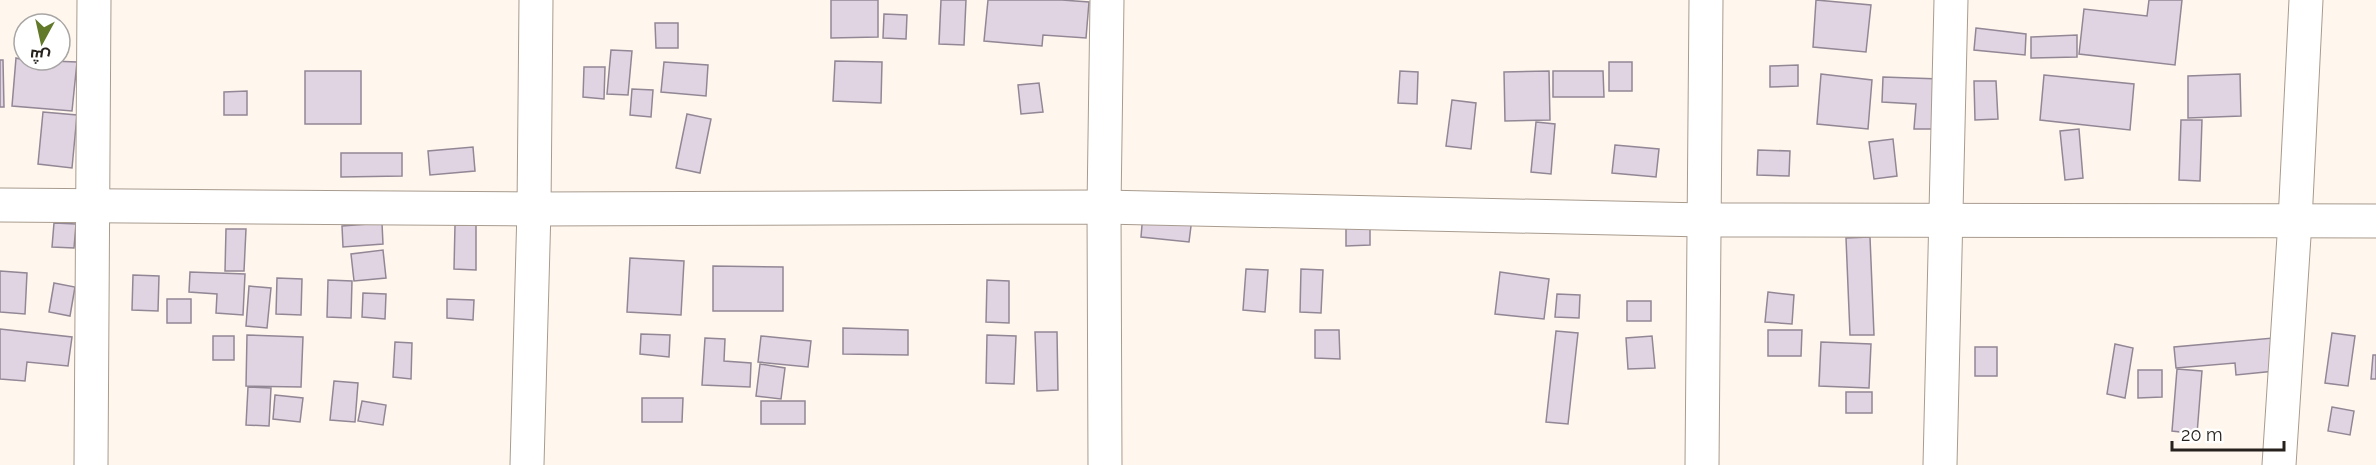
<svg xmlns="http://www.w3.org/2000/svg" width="2376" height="465" font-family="Raleway,Cairo,sans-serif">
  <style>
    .building { fill: #e0d4e3; stroke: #928795; stroke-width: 1.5 }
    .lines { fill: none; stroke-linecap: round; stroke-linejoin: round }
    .minor-casing { stroke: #a89b8e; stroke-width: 35 }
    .minor { stroke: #fff; stroke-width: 33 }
  </style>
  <rect width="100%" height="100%" fill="#fff7ee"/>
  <g class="building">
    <polygon points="831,0 878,0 878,37 831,38"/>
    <polygon points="941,0 966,0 964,45 939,44"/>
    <polygon points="988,0 1062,0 1089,2 1086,38 1043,35 1042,46 984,41"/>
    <polygon points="1816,0 1871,5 1866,52 1813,47"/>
    <polygon points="2149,0 2182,0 2175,65 2079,54 2084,9 2147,16"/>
    <polygon points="884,14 907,15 906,39 883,38"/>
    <polygon points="655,23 678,23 678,48 656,48"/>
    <polygon points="1976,28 2026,34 2025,55 1974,50"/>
    <polygon points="2077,35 2077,57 2031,58 2031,37"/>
    <polygon points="611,50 632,51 628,95 607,94"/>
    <polygon points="16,58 24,60 77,62 72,111 12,106"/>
    <polygon points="0,60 3,60 4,107 0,107"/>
    <polygon points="835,61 882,62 881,103 833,101"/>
    <polygon points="664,62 708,65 706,96 661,92"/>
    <rect x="1609" y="62" width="23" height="29"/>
    <polygon points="1798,65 1798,86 1770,87 1770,66"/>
    <polygon points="584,67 605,67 604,99 583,97"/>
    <rect x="305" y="71" width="56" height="53"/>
    <polygon points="1400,71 1418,72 1417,104 1398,103"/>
    <polygon points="1549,71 1550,120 1505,121 1504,72"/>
    <polygon points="1553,71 1603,71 1604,97 1553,97"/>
    <polygon points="1821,74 1872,80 1868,129 1817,124"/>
    <polygon points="2240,74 2241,116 2188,118 2188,76"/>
    <polygon points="2044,75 2134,84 2130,130 2040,120"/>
    <polygon points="1883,77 1940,79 1938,129 1914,129 1916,104 1882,102"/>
    <polygon points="1974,81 1996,81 1998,119 1975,120"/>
    <polygon points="1039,83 1043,112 1021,114 1018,85"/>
    <polygon points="632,89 653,90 651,117 630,115"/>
    <polygon points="247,91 247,115 224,115 224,92"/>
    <polygon points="1452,100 1476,103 1471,149 1446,146"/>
    <polygon points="43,112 77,115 72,168 38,164"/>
    <polygon points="687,114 711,119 700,173 676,168"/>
    <polygon points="2181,120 2202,120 2200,181 2179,180"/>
    <polygon points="1536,122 1555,124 1551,174 1531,172"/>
    <polygon points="2079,129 2083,178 2065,180 2060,131"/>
    <polygon points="1893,139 1897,176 1874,179 1869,142"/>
    <polygon points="1615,145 1659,149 1656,177 1612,173"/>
    <polygon points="473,147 475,171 430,175 428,151"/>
    <polygon points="1758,150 1790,151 1789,176 1757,175"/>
    <polygon points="341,153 402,153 402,176 341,177"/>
    <polygon points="1143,213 1192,218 1189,242 1141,237"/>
    <polygon points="1370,220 1370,245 1346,246 1346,221"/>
    <polygon points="54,223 76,224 74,248 52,247"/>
    <polygon points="382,223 383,244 343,247 342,226"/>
    <polygon points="455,225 476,225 476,270 454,269"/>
    <polygon points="226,229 246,229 244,271 225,271"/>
    <polygon points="1870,237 1874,335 1850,335 1846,238"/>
    <polygon points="383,250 386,278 354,281 351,254"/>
    <polygon points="630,258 684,261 681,315 627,312"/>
    <polygon points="713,266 783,267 783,311 713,311"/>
    <polygon points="1246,269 1268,270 1265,312 1243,310"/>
    <polygon points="1301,269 1323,270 1321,313 1300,312"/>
    <polygon points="0,271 27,273 25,314 0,312"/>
    <polygon points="190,272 245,274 243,315 216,313 217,294 189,292"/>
    <polygon points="1500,272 1549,279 1544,319 1495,314"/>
    <polygon points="133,275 159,276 158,311 132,310"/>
    <polygon points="277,278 302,279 301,315 276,314"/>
    <polygon points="328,280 352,281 351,318 327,317"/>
    <polygon points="987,280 1009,281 1009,323 986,322"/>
    <polygon points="54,283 75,287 70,316 49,312"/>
    <polygon points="249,286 271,288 267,328 246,326"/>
    <polygon points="1768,292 1794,295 1792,324 1765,322"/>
    <polygon points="363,293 386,294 385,319 362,317"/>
    <polygon points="1557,294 1580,295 1579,318 1555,317"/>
    <rect x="167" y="299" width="24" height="24"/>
    <polygon points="447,299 474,300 473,320 447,318"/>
    <rect x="1627" y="301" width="24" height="20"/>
    <polygon points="843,328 908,330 908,355 843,354"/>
    <polygon points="0,329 72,337 68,366 27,362 25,381 0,379"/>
    <polygon points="1315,330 1339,330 1340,359 1315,358"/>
    <polygon points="1768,330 1802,330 1801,356 1768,356"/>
    <polygon points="1556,331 1578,333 1568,424 1546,422"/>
    <polygon points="1035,332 1057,332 1058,390 1037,391"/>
    <polygon points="2332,333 2355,336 2348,386 2325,383"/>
    <polygon points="641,334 670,335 669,357 640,354"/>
    <polygon points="247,335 303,337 301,387 246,386"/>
    <polygon points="987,335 1016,336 1014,384 986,383"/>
    <rect x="213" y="336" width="21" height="24"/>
    <polygon points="761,336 811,341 808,367 758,362"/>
    <polygon points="1652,336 1655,368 1628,369 1626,338"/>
    <polygon points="705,338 725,339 724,361 751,363 750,387 702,385"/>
    <polygon points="2273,338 2275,371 2236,375 2235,363 2176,368 2174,347"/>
    <polygon points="395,342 412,343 411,379 393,377"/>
    <polygon points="1821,342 1871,344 1869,388 1819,386"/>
    <polygon points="2115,344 2133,348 2125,398 2107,394"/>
    <rect x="1975" y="347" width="22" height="29"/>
    <polygon points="2373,355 2376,355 2376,379 2371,379"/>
    <polygon points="760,364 785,368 781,399 756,396"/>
    <polygon points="2177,369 2202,371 2197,434 2172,431"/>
    <polygon points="2138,370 2162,370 2162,397 2138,398"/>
    <polygon points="334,381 358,383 355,422 330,420"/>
    <polygon points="248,387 271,388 269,426 246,425"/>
    <rect x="1846" y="392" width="26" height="21"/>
    <polygon points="275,395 303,398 300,422 273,419"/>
    <polygon points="642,398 683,398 682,422 642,422"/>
    <polygon points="362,401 386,405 383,425 358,421"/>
    <rect x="761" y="401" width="44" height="23"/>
    <polygon points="2332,407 2354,411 2350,435 2328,431"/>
  </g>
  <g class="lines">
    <defs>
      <g id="minor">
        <polyline points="0,205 534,209 1104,207 1704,220 2376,221"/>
        <polyline points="91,465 94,0"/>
        <polyline points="527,465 534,209 536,0"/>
        <polyline points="1105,465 1104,207 1107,0"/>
        <polyline points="1702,465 1706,0"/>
        <polyline points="1940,465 1951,0"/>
        <polyline points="2279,465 2295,221 2306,0"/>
      </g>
    </defs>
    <use href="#minor" class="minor-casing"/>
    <use href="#minor" class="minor"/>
  </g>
  <g transform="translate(42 42) rotate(188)"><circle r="28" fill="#ffffff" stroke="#a8a6a4" stroke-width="1.5"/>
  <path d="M0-4.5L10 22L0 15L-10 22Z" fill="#62792a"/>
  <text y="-9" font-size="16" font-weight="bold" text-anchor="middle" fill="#26211c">ش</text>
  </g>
  <path d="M2172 441v9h112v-9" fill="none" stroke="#26211c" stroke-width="3"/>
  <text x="2181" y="441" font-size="18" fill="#26211c" stroke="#ffffff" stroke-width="4.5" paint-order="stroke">20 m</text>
</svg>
